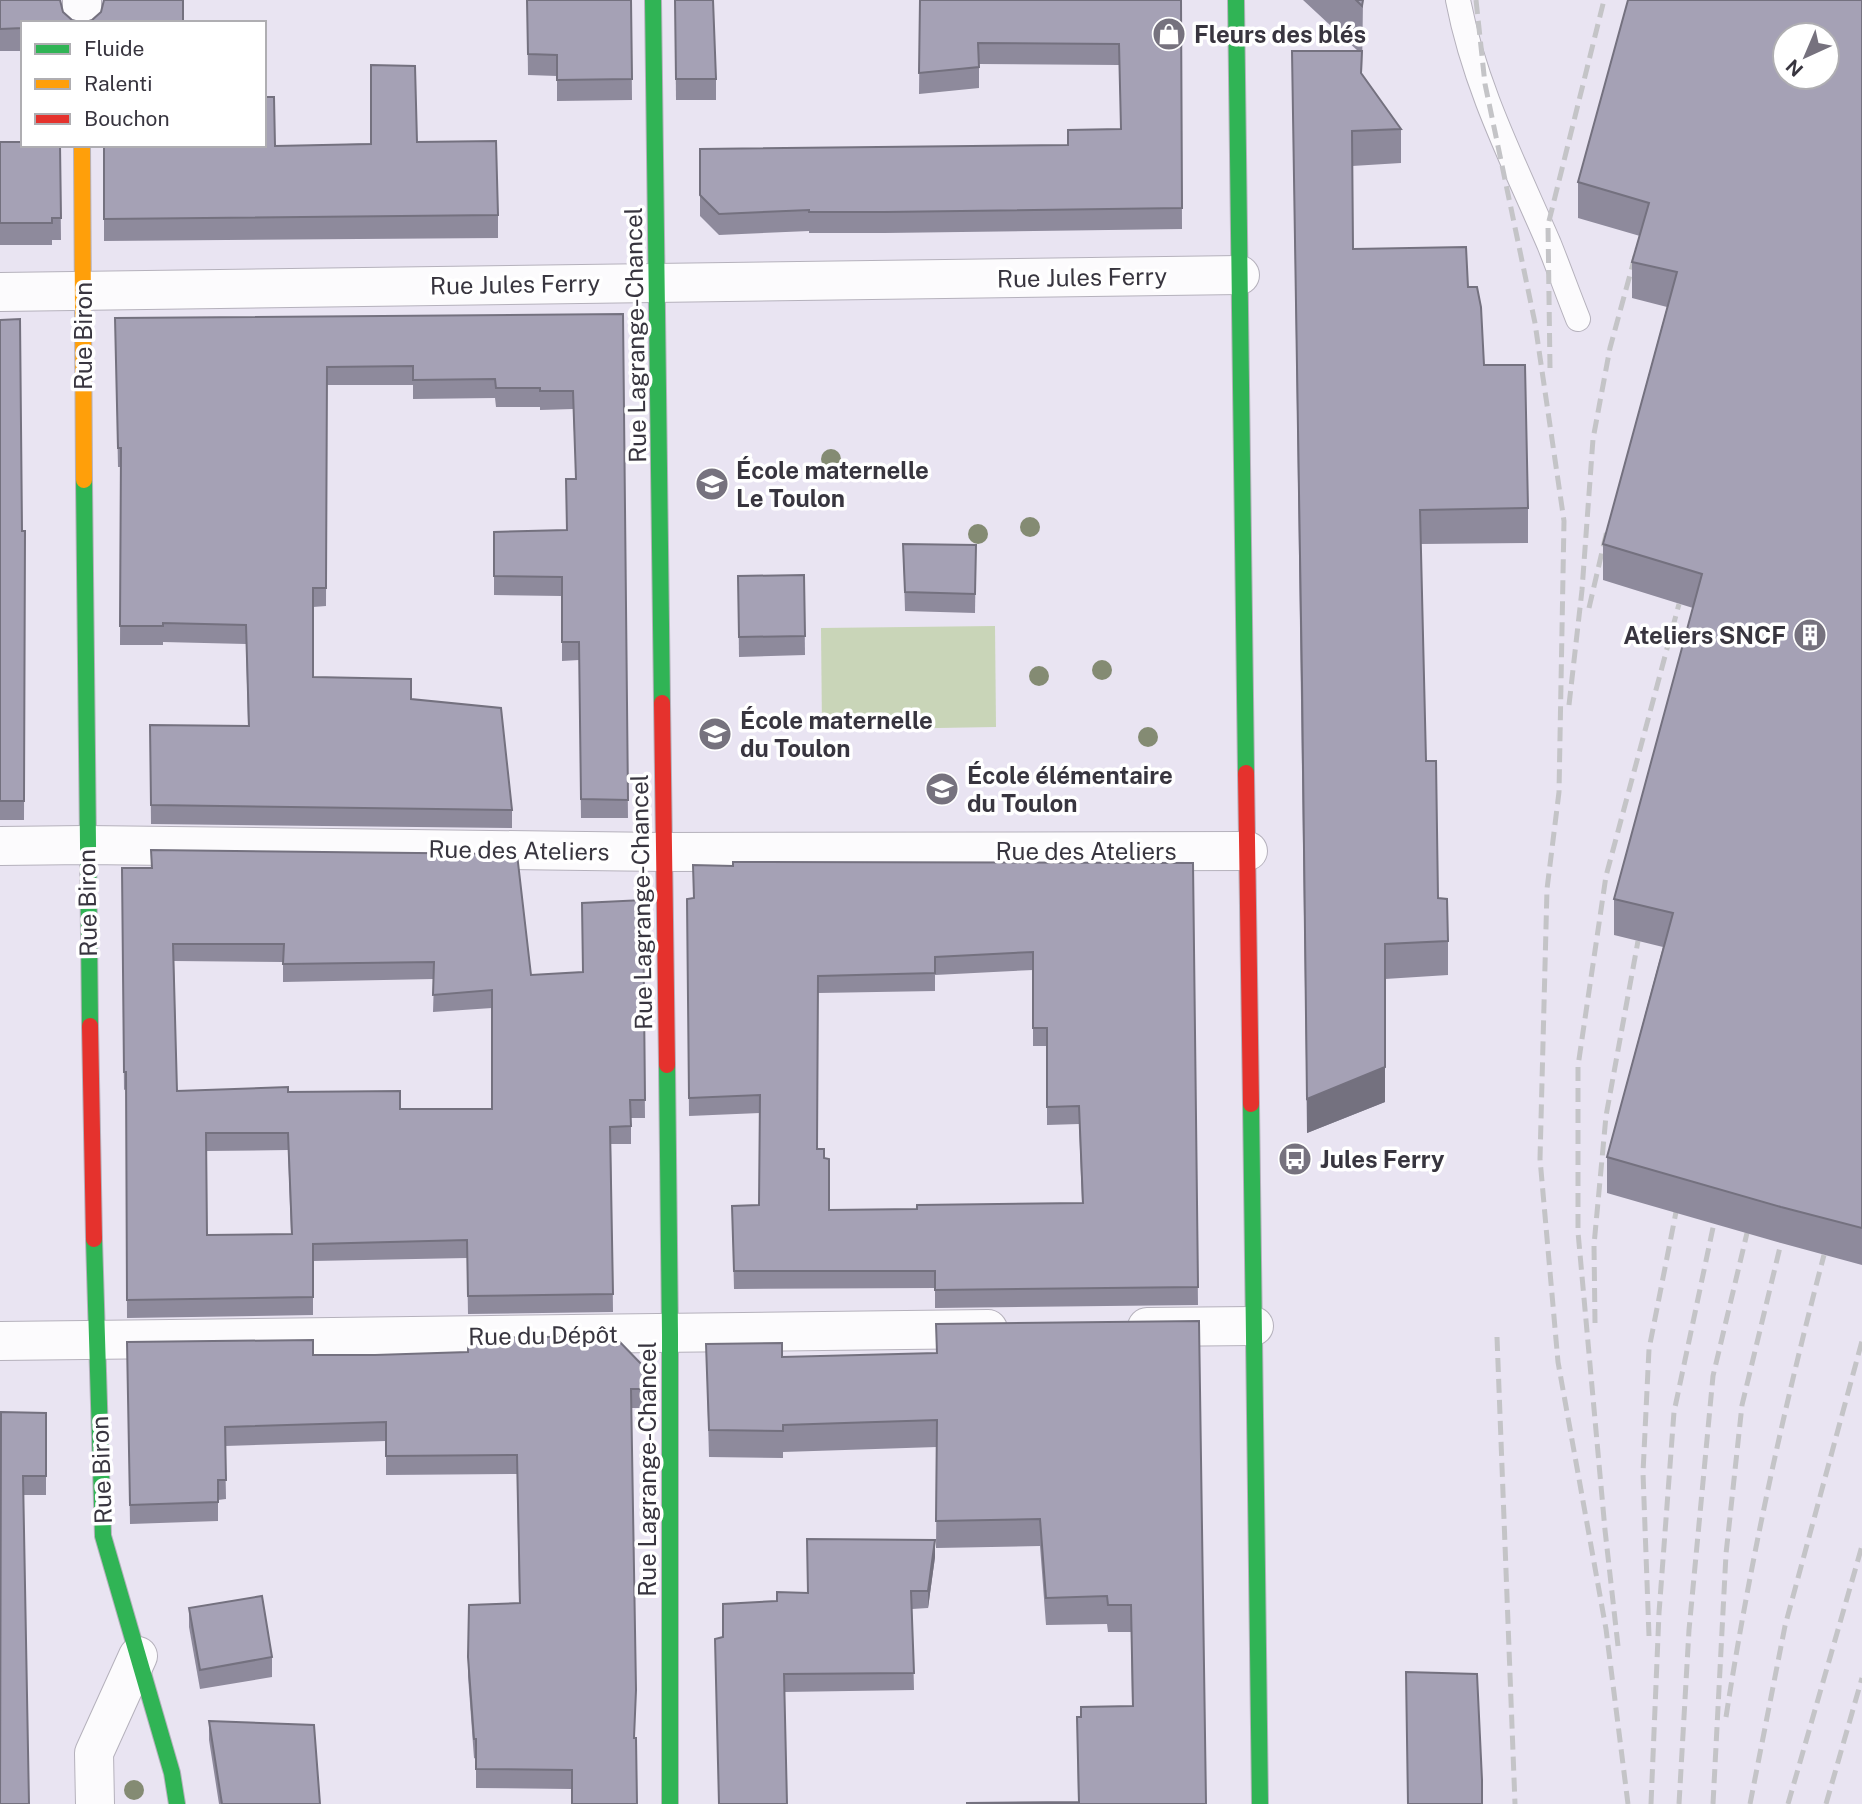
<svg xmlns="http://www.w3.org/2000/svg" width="1862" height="1804" font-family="'Public Sans',sans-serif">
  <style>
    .green { fill: #c9d5b8 }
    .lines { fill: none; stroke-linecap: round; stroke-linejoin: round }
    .lane-casing { stroke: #b5b1bc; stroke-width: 26 }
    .street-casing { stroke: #b5b1bc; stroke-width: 40 }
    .fast-casing { stroke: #b5b1bc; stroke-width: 18 }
    .slow-casing { stroke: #b5b1bc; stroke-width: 18 }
    .jam-casing { stroke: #b5b1bc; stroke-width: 18 }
    .lane { stroke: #fcfbfd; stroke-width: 24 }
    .street { stroke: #fcfbfd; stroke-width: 38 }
    .fast { stroke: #30b455; stroke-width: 16 }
    .slow { stroke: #ff9f0a; stroke-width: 16 }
    .jam { stroke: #e5322d; stroke-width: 16 }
    .rail { stroke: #c4c4c7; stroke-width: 5; stroke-dasharray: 14 7; stroke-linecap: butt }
    .tree { fill: #848b73 }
    .wall { fill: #8e8a9c; fill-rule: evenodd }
    .shaded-wall { fill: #74717f }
    .building { fill: #a5a1b5; stroke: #74717f; stroke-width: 2; fill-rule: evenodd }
    .labels { text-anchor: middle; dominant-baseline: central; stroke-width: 7; stroke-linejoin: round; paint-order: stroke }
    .poi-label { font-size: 24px; font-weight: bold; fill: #38353f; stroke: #fff; text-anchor: start }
    .street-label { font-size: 24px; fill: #38353f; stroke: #fff }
  </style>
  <rect width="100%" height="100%" fill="#e9e4f2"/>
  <polygon class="green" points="995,626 996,727 822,730 821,628"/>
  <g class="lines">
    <defs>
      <path id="lane" d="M1458,0C1475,88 1514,163 1549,244C1559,269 1568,294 1578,319"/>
      <g id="street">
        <polyline points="82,0 82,23"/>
        <polyline points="0,292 1240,275"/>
        <polyline points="0,846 86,845 663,852 1248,851"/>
        <polyline points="1147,1327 1254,1326"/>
        <polyline points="0,1341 988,1329"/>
        <polyline points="95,1804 94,1753 138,1656"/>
      </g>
      <g id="fast">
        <polyline points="653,0 662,703"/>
        <polyline points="1236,0 1246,773"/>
        <polyline points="84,480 90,1026"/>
        <polyline points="667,1065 670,1334 670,1804"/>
        <polyline points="1251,1104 1260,1804"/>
        <polyline points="94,1239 103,1536 172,1773 177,1804"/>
      </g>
      <polyline id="slow" points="82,145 84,480"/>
      <g id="jam">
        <polyline points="662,703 667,1065"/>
        <polyline points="1246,773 1251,1104"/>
        <polyline points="90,1026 94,1239"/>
      </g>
    </defs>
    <use href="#lane" class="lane-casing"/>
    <use href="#street" class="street-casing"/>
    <use href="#fast" class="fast-casing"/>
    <use href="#slow" class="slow-casing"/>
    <use href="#jam" class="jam-casing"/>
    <use href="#lane" class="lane"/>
    <use href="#street" class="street"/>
    <use href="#fast" class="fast"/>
    <use href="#slow" class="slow"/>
    <use href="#jam" class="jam"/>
    <g class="rail">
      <polyline points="1476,0 1485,84 1535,323 1564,521 1559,792 1547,889 1540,1159 1558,1362 1606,1629 1628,1804"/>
      <polyline points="1550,368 1548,225 1604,0"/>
      <polyline points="1589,608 1608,526"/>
      <polyline points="1569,705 1582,590 1593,439 1610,348 1637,249"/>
      <polyline points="1595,1323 1594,1245 1606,1116 1638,941"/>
      <polyline points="1497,1337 1515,1804"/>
      <polyline points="1649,1636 1643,1473 1649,1349 1676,1212"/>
      <polyline points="1618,1646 1605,1530 1578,1232 1578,1066 1606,876 1679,604"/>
      <path d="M1726,1717C1750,1561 1784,1407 1824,1255"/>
      <polyline points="1651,1804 1659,1613 1674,1412 1714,1223"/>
      <polyline points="1679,1804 1689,1630 1713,1376 1747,1233"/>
      <polyline points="1713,1804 1726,1554 1742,1405 1781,1243"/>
      <polyline points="1750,1804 1785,1626 1862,1341"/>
      <polyline points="1788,1804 1862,1546"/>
      <polyline points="1826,1804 1862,1678"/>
    </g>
  </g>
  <g class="tree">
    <circle cx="831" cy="459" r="10"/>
    <circle cx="1030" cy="527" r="10"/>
    <circle cx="978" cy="534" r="10"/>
    <circle cx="1102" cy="670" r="10"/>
    <circle cx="1039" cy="676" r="10"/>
    <circle cx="1148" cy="737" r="10"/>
    <circle cx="134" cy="1790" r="10"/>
  </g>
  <g class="wall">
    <polygon points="0,0 63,12 72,20 83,23 183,23 23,23 23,51 0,51"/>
    <polygon points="527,0 631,0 632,100 557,101 557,76 528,75"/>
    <polygon points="675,0 716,79 716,100 676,100"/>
    <polygon points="920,0 1181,0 1182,229 885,233 809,233 809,231 719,235 700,216 700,149 1068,145 1121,129 1119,65 979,64 979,88 919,94"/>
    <polygon points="1303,0 1363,0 1362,74 1401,129 1401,163 1352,166 1353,249 1468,287 1484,365 1528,508 1528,543 1421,544 1426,761 1438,898 1448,941 1448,975 1385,979 1385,1102 1307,1133 1292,51 1358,51"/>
    <polygon points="1862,0 1862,1265 1781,1243 1607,1193 1607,1157 1663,947 1614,935 1614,899 1693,608 1603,580 1603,544 1667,307 1632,298 1632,262 1640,236 1578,218 1578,182"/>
    <polygon points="0,142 60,145 61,240 52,240 52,245 0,245"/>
    <polygon points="417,142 498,215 498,238 104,241 104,145 275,146"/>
    <polygon points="623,314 628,818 581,818 579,660 562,661 562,596 494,595 494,532 567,530 576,479 573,409 540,410 540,407 496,407 495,398 413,399 413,385 327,385 326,606 313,607 313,677 411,699 512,810 512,828 151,824 150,725 248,726 246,644 163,642 163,645 120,645 121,467 118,467 115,318"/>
    <polygon points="0,320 22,531 25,531 24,820 0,820"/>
    <polygon points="903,544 976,545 975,613 905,611"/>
    <polygon points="804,575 805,655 739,657 738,576"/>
    <path d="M1193,863L1198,1305L935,1308V1288L734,1289L732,1206L759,1205L760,1113L689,1116L687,899L694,898L733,866ZM1033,970V1046H1047V1125L1079,1124L1082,1203L917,1209L829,1210L817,1149L818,993L935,991V975Z"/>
    <path d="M122,868L531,975L582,972L643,900L645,1118H631V1144H611L613,1312L468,1314L467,1258L313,1261V1315L127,1318L126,1089L124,1090ZM174,961L283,962V982L434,979L433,1012L492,1008V1109H400L288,1092L177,1091ZM288,1150L291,1234L207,1235L206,1151Z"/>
    <polygon points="1199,1321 1206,1804 1078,1802 1077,1717 1081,1717 1132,1706 1131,1632 1108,1632 1107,1624 1046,1625 1040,1546 936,1548 937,1447 783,1452 783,1458 709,1457 706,1344 782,1357 936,1353 936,1324"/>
    <polygon points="127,1342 313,1355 648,1371 648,1408 631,1408 572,1789 476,1788 476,1759 474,1758 468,1676 469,1605 519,1603 517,1474 386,1475 386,1441 225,1446 226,1499 218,1500 218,1521 130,1524"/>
    <polygon points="46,1413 46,1495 23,1495 0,1435"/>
    <polygon points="935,1557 928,1608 912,1609 914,1690 784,1692 723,1637 777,1601 777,1592 808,1593"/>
    <polygon points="189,1608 272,1657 272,1677 200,1689 189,1627"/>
    <polygon points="209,1721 320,1804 219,1804 209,1740"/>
  </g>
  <g class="shaded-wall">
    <polygon points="1385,944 1385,1102 1307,1133 1307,1099"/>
    <polygon points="935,1540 935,1557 928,1608 928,1591"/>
  </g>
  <g class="building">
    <polygon points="0,0 60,0 63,12 72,20 83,23 92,20 101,12 104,0 183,0 183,23 23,23 23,28 0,29"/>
    <polygon points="527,0 631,0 632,79 557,80 557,55 528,54"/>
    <polygon points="675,0 713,0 716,79 676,79"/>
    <polygon points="920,0 1181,0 1182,208 885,212 809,212 809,210 719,214 700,195 700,149 1068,145 1068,130 1121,129 1119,44 978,43 979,67 919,73"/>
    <polygon points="1356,0 1363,0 1362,6"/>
    <path d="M1628,0H1862V1228L1781,1207L1607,1157L1673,913L1614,899L1702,574L1603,544L1677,272L1632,262L1649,203L1578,182ZM1785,35H1827V77H1785Z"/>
    <polygon points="1292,51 1362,51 1361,73 1401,129 1352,131 1353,249 1466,247 1468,287 1477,287 1481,307 1484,365 1525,365 1528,508 1420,510 1426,761 1436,761 1438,898 1447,899 1448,941 1385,944 1385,1067 1307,1099 1302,682"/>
    <polygon points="371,65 415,66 417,142 496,141 498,215 104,219 104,145 264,145 264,97 274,97 275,146 371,144"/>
    <polygon points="0,142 23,142 23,145 60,145 61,218 52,218 52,223 0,223"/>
    <polygon points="623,314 628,800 581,799 579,642 562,642 562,577 494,576 494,532 567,530 566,479 576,479 573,391 540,391 540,388 496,388 495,379 413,380 413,366 327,367 326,588 313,588 313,677 411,679 411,699 501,708 512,810 151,805 150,725 249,726 246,625 163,623 163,626 120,626 121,448 118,448 115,318"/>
    <polygon points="20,319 22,531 25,531 24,801 0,801 0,320"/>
    <polygon points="903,544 976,545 975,594 905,592"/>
    <polygon points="804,575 805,636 739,637 738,576"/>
    <path d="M151,850L517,854L531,975L583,972L582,903L643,900L645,1100H630L631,1126L610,1127L613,1294L468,1296L467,1240L313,1244V1297L127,1300L126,1072H124L122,868H152ZM173,944H284L283,964L434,962L433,995L492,990V1109H400V1091L288,1092V1087L177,1091ZM206,1133H288L292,1234L207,1235Z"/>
    <path d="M733,862L1193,863L1198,1287L935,1290V1271H734L732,1206L759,1205L760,1095L689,1098L687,899L694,898L693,865L733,866ZM1033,952V1028H1047V1107L1079,1106L1083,1203L917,1205V1209L829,1210V1159L824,1158V1149H817L818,976L935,973V957Z"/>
    <polygon points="1199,1321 1206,1804 967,1804 967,1803 1079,1802 1077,1717 1081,1717 1081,1707 1133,1706 1131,1605 1108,1605 1107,1596 1046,1598 1040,1519 936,1521 937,1420 783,1425 783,1431 709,1430 706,1344 782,1343 782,1357 937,1353 936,1324"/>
    <polygon points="614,1336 648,1371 648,1389 631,1389 636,1690 634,1738 636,1738 637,1804 572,1804 572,1770 476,1769 476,1739 474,1739 468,1657 469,1605 520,1603 517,1455 386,1456 386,1422 225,1427 226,1480 218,1480 218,1502 130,1505 127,1342 313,1340 313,1355 375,1355 468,1352 468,1338"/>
    <polygon points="1,1412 46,1413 46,1476 23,1476 29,1804 0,1804"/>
    <polygon points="807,1539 935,1540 928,1591 911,1591 914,1673 784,1674 787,1804 719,1804 715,1639 723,1637 723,1604 777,1601 777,1592 808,1593"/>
    <polygon points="262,1596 272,1657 200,1670 189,1608"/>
    <polygon points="1406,1672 1477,1674 1482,1780 1482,1804 1408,1804"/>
    <polygon points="209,1721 314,1725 320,1804 222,1804"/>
  </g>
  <defs>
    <symbol id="shop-disc" viewBox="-11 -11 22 22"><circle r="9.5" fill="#76727e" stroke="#fff"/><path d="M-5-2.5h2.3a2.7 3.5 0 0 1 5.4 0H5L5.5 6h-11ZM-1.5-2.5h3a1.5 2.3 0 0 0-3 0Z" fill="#fff"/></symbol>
    <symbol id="school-disc" viewBox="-11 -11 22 22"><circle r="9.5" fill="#76727e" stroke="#fff"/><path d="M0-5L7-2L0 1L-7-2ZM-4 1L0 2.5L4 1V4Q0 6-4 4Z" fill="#fff"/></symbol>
    <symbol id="building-disc" viewBox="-11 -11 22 22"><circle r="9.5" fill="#76727e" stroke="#fff"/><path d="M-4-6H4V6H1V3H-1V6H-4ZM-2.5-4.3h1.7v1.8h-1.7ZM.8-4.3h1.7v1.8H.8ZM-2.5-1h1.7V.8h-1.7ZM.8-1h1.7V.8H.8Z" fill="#fff"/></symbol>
    <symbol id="bus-disc" viewBox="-11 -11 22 22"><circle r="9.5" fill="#76727e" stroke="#fff"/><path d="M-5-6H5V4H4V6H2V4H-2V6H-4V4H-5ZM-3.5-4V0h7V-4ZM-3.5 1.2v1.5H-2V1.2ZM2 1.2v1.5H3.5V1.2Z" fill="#fff"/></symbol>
  </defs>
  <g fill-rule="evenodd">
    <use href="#shop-disc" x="1150" y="15" width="38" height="38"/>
    <use href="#school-disc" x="693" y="465" width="38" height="38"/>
    <use href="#building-disc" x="1791" y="616" width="38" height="38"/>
    <use href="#school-disc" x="696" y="715" width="38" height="38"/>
    <use href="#school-disc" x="923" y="770" width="38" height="38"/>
    <use href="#bus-disc" x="1276" y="1140" width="38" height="38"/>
  </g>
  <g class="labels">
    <g class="poi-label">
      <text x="1194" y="34">Fleurs des blés</text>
      <text x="736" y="470">École maternelle<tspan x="736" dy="28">Le Toulon</tspan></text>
      <text x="1786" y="635" text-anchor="end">Ateliers SNCF</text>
      <text x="740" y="720">École maternelle<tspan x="740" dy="28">du Toulon</tspan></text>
      <text x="967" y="775">École élémentaire<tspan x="967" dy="28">du Toulon</tspan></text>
      <text x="1320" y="1159">Jules Ferry</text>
    </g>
    <g class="street-label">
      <text transform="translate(1082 277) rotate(-1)">Rue Jules Ferry</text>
      <text transform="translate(515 284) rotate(-1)">Rue Jules Ferry</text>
      <text transform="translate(635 335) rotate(-91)">Rue Lagrange-Chancel</text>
      <text transform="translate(83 336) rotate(-90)">Rue Biron</text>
      <text transform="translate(519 850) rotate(1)">Rue des Ateliers</text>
      <text x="1086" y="851">Rue des Ateliers</text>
      <text transform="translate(641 902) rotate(-91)">Rue Lagrange-Chancel</text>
      <text transform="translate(87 903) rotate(-91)">Rue Biron</text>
      <text transform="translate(543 1335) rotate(-1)">Rue du Dépôt</text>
      <text transform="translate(647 1469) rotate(-90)">Rue Lagrange-Chancel</text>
      <text transform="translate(101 1470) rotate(-92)">Rue Biron</text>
    </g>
  </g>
  <rect x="21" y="21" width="245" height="126" fill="#ffffff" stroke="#afaeb2" stroke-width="2"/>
  <rect x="35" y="44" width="35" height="10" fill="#30b455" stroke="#afaeb2" stroke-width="2"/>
  <text x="84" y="56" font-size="21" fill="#38353f">Fluide</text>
  <rect x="35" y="79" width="35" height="10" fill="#ff9f0a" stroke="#afaeb2" stroke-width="2"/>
  <text x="84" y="91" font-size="21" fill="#38353f">Ralenti</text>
  <rect x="35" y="114" width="35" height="10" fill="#e5322d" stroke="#afaeb2" stroke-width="2"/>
  <text x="84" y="126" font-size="21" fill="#38353f">Bouchon</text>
  <g transform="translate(1806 56) rotate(224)"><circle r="33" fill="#ffffff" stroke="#afaeb2" stroke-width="2"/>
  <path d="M0-5L12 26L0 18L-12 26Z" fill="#76727e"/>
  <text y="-10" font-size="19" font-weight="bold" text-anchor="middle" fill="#38353f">N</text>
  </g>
</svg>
